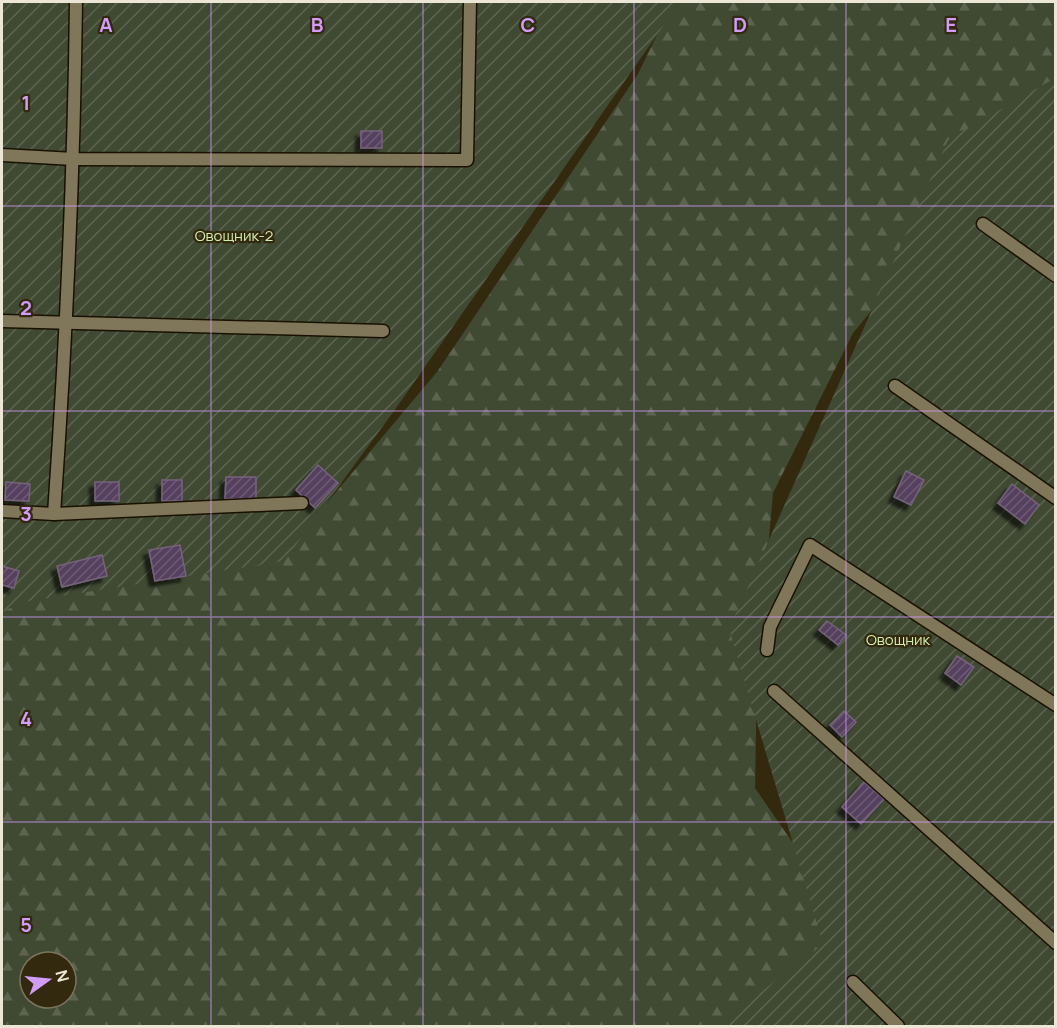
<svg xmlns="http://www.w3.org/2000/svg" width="1057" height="1028" font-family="Manrope,sans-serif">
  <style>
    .forest { fill: url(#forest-firs); fill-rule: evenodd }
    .garden { fill: url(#garden-furrows) }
    .building { fill: url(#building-hatch); stroke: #75637c; stroke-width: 1.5; filter: url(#shadow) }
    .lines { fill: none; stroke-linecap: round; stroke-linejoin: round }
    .service-casing { stroke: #191100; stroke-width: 15 }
    .service { stroke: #80765a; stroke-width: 12 }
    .grid { fill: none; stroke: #d39cfc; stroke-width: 1.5; stroke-opacity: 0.55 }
    .labels { text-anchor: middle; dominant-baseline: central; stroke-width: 4.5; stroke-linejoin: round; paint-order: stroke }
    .park-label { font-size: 15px; fill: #d2edb1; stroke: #32290e }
    .grid-label { font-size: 20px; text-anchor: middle; font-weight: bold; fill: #d39cfc; stroke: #32290e; stroke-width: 4.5; stroke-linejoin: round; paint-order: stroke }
  </style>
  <defs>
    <pattern id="forest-firs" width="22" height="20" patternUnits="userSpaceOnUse" patternTransform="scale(1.5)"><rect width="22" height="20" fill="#404a33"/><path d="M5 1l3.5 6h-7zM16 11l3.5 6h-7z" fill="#5c6450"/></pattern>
    <pattern id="garden-furrows" width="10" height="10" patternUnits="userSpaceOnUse" patternTransform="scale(1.5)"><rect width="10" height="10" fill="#404a33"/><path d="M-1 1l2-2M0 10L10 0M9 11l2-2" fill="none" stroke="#5c6450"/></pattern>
    <pattern id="building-hatch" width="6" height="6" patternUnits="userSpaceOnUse" patternTransform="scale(1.5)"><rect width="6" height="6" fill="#55415e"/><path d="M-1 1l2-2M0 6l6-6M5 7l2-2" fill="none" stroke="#6e5c74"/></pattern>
    <filter id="shadow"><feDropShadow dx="-5.5" dy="5.5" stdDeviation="1.5" flood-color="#0009"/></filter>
  </defs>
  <rect width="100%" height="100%" fill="#32290e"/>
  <path class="forest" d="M673,2H1055V157L953,212L853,333L773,493L757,673L755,788L853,930L803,1026H2V592L278,561L437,372L638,74ZM30,962H66V998H30Z"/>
  <g class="garden">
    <polygon points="2,2 680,2 394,411 284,561 23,602 2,612"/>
    <polygon points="1055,78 1055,1026 717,1026 823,944 729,629 948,140"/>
  </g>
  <g class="building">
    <rect x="361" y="131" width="21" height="17"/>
    <polygon points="318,465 338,483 315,508 296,490"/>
    <polygon points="906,471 924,480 911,505 894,497"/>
    <polygon points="226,477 256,477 256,499 225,499"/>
    <rect x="162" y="480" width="20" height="21"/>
    <polygon points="6,482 30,484 29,501 5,500"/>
    <rect x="95" y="482" width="24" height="19"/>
    <polygon points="1012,484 1039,505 1025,524 998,503"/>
    <polygon points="180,545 186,576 155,581 149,550"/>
    <polygon points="102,555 107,576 62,587 57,566"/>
    <polygon points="2,566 19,571 14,588 2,585"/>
    <polygon points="827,621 846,635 838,645 819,630"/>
    <polygon points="957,656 974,667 961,685 945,673"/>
    <polygon points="844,711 856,722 842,737 830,725"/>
    <polygon points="864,782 884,799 861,824 842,807"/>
  </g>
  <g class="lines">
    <defs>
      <g id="service">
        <polyline points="2,155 74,159 467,160 470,2"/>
        <polyline points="983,224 1056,276"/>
        <polyline points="2,321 383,331"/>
        <polyline points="895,386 1056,498"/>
        <polyline points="2,511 54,514 302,503"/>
        <path d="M54,514C66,343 74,173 76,2"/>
        <polyline points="767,650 770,627 810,545 1056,705"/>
        <polyline points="774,691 1056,943"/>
        <polyline points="853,982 898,1026"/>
      </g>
    </defs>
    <use href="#service" class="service-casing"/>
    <use href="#service" class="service"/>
  </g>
  <path class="grid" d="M211,2V1026M423,2V1026M634,2V1026M846,2V1026M2,206H1056M2,411H1056M2,617H1056M2,822H1056"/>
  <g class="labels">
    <g class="park-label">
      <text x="234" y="235">Овощник-2</text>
      <text x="898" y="639">Овощник</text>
    </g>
  </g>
  <g class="grid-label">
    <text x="106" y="32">A</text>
    <text x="317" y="32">B</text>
    <text x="528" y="32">C</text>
    <text x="740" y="32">D</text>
    <text x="951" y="32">E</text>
    <text x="26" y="110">1</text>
    <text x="26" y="315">2</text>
    <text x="26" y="521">3</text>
    <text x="26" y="726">4</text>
    <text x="26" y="932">5</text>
  </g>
  <rect width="1057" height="1028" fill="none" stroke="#ebe6d6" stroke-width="6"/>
  <g transform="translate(48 980) rotate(75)"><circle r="28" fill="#32290e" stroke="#7c755e" stroke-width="1.5"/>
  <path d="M0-4.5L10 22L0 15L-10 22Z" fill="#d39cfc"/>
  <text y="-9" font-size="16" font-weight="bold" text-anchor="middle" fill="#ebe6d6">N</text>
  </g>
</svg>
